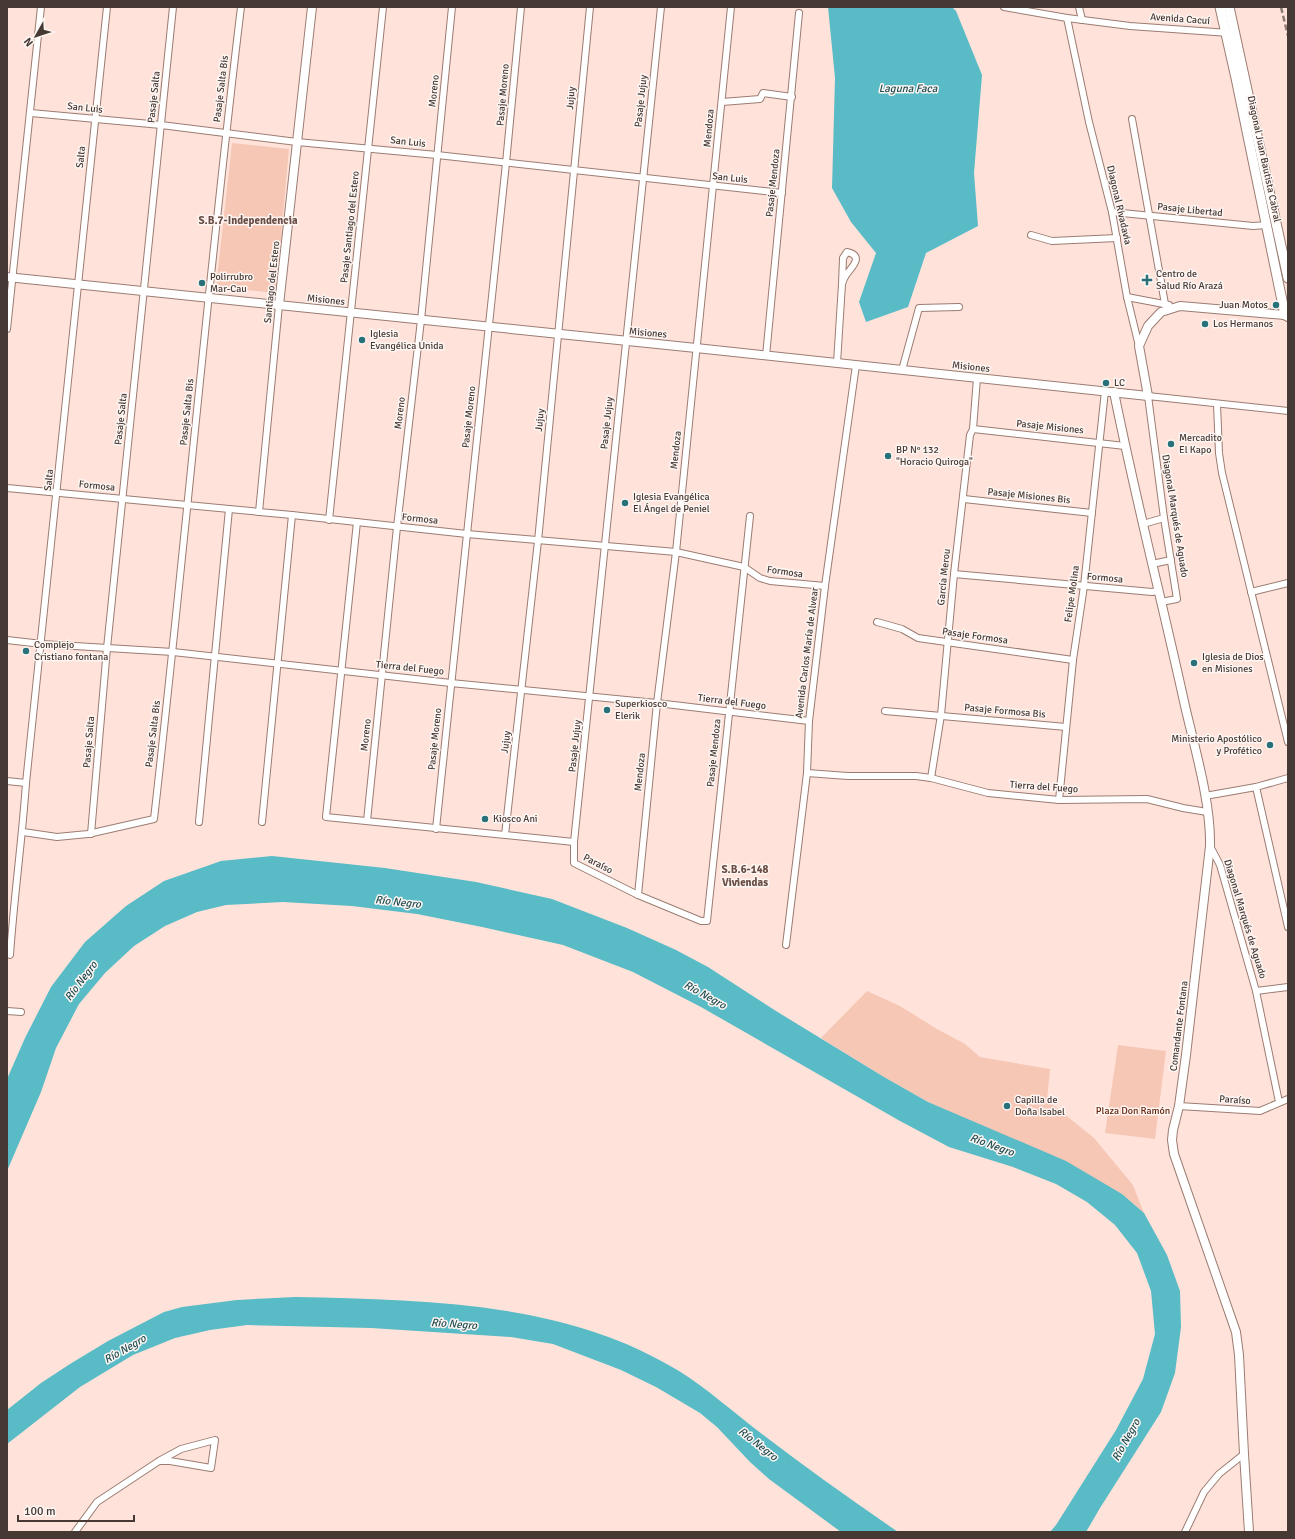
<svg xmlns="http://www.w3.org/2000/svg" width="1295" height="1539" font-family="Signika,sans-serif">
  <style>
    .green { fill: #f7c7b6 }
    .water { fill: #58bbc6 }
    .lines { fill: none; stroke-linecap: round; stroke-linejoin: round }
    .minor-casing { stroke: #9b7c72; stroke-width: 8 }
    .tertiary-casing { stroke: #9b7c72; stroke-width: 10 }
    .secondary-casing { stroke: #9b7c72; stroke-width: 11 }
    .minor { stroke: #fff; stroke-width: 6 }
    .tertiary { stroke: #fff; stroke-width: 8 }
    .secondary { stroke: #fff; stroke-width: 9 }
    .rail { stroke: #8d7b74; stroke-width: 2.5; stroke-dasharray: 6 3; stroke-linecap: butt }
    .poi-dot { fill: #287179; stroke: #fdf6f3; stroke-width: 1.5 }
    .labels { text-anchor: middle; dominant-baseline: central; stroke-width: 3; stroke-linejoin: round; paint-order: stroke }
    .street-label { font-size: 10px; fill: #463934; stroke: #fdf6f3 }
    .poi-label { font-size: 10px; fill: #463934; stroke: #fdf6f3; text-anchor: start }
    .park-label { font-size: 10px; fill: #66260e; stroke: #fdf6f3 }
    .water-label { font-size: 11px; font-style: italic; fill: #1f4c51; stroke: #fdf6f3 }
    .neighbourhood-label { font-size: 11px; font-weight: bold; fill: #6a4d44; stroke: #fdf6f3 }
  </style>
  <rect width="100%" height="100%" fill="#ffe3da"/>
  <g class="green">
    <polygon points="232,143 289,149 276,293 216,287"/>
    <polygon points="867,991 900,1006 937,1029 965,1044 980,1057 1050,1069 1047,1100 1094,1138 1133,1185 1144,1213 1122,1194 994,1131 928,1102 884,1077 821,1038"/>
    <polygon points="1118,1045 1166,1051 1155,1139 1105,1133"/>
  </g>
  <g class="water">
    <polygon points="828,7 952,7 956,11 982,75 974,173 978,226 926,253 908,307 866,322 859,302 876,253 851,222 832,188 835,78"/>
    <polygon points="272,856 385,868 476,882 552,899 627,928 676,950 708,967 776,1011 884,1077 928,1102 1066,1161 1122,1194 1144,1213 1167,1255 1180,1291 1181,1327 1175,1373 1161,1412 1100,1508 1086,1532 1050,1532 1056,1525 1116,1430 1143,1379 1155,1334 1151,1291 1137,1253 1115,1225 1087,1202 1056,1184 1013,1167 949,1147 900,1121 701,1007 633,972 563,945 482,927 417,914 352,906 283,902 226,905 197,912 165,926 134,946 105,973 79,1004 56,1048 41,1092 7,1171 7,1079 25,1038 51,987 85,942 126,906 164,881 221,861"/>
    <path d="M295,1297C425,1300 565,1301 679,1371C708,1389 734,1413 762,1434C806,1468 852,1500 898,1532H841L769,1479L750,1462L717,1427L700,1413L656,1387L621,1370L553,1344L511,1337L371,1328L247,1325L210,1330L175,1338L133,1355L80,1387L7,1444V1410L41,1383L70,1364L108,1341L164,1312L182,1307L237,1300Z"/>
  </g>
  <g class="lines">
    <defs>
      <g id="minor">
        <polyline points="1004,7 1067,18 1130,26 1229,33"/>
        <polyline points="1079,7 1082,20"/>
        <polyline points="1067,18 1089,122 1112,212 1127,297 1139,346"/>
        <polyline points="722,102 760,99 763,93 792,97"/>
        <polyline points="31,113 161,125 297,142 437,155 782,193"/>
        <polyline points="1132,119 1165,304"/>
        <polyline points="1112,212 1253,226 1267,225"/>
        <polyline points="1031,235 1052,241 1117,238"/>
        <polyline points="1127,297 1169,305"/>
        <polyline points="7,329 41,7"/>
        <polyline points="766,356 799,13"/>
        <path d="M837,363L842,284C843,281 844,278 846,275C851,268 865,256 847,252L843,258L842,284"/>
        <polyline points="902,370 919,308 959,307"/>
        <polyline points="1217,404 1219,453 1222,473 1288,742"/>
        <polyline points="973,429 1125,446"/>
        <polyline points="7,488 292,515 467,534 676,552 744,567 760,578 770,581 825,586"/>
        <polyline points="964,499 1092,513"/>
        <polyline points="259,512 279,305"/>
        <polyline points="329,520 383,7"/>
        <polyline points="357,522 326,817 574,842 574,863 638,895 701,921 707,921 750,516"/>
        <polyline points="1143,524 1164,518"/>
        <polyline points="1152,564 1171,560"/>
        <polyline points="954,574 1152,592 1158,591"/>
        <polyline points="1251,592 1288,583"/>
        <polyline points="1161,602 1177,599 1164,518 1148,396 1288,411"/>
        <polyline points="877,622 902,629 918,638 1073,660"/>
        <polyline points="7,640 42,644 173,652 451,683 657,703 809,721"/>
        <polyline points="885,711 1066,727"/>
        <polyline points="807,773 848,776 916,776 931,778 988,793 1059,800 1147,799 1183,808 1207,812"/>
        <polyline points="931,778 941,715 954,574 970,435 973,429 977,378"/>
        <polyline points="7,781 26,783"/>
        <polyline points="1256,787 1288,927"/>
        <polyline points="1205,796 1256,787 1288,778"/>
        <polyline points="1059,800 1073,660 1084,586 1105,391"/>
        <polyline points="367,821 397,527 421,320 452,7"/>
        <polyline points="199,822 229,509"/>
        <polyline points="262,822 292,515"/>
        <polyline points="436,829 506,163 521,7"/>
        <path d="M23,832L57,837L88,834L154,819C185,548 208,277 241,7"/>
        <polyline points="91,834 107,648 173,7"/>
        <polyline points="505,835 538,541 590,7"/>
        <polyline points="574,842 661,7"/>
        <polyline points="1210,846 1220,865 1256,991 1279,1102"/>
        <polyline points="638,895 657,703 676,552 731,7"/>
        <polyline points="786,945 807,773 809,721 825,586 856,365"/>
        <path d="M7,954L10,955C14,897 22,841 26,783L107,7"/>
        <polyline points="1256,991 1288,987"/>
        <polyline points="7,1011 21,1012"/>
        <polyline points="1179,1106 1260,1111 1288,1099"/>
        <polyline points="75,1532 97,1502 159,1461 181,1449 215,1440 211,1468 170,1461 159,1461"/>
        <polyline points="1185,1532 1204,1492 1219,1474 1244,1454"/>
      </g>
      <g id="tertiary">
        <polyline points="7,277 696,348 1148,396 1139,346 1148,326 1161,312 1180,306 1285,315 1288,317"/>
        <polyline points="279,305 312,7"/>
        <path d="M1114,392C1135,497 1162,601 1185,706C1195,749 1211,803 1210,846L1186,1055L1179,1106L1173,1130L1172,1140L1174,1154L1236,1332L1239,1355L1244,1454L1249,1532"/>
      </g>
      <g id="secondary">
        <polyline points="1220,7 1236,78 1285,315"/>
        <polyline points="1229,7 1288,278"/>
      </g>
    </defs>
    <use href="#minor" class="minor-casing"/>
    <use href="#tertiary" class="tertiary-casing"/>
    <use href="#secondary" class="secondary-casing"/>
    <use href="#minor" class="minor"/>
    <use href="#tertiary" class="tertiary"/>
    <use href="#secondary" class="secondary"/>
    <polyline class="rail" points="1281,7 1288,36"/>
  </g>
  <g class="poi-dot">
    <path d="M1145 274h4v4h4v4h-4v4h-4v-4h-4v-4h4z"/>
    <circle cx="202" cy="283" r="4"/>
    <circle cx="1276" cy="305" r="4"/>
    <circle cx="1205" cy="324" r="4"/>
    <circle cx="362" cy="340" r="4"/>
    <circle cx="1106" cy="383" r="4"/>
    <circle cx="1171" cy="444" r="4"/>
    <circle cx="888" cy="456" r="4"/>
    <circle cx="625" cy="503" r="4"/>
    <circle cx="26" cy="651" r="4"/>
    <circle cx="1194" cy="663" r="4"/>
    <circle cx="607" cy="710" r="4"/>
    <circle cx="1270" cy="745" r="4"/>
    <circle cx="485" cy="819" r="4"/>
    <circle cx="1007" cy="1106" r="4"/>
  </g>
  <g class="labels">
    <g class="street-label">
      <text transform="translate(1180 19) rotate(4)">Avenida Cacuí</text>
      <text transform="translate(221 89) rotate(-83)">Pasaje Salta Bis</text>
      <text transform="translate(434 91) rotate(-84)">Moreno</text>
      <text transform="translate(503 95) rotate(-85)">Pasaje Moreno</text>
      <text transform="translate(154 97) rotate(-84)">Pasaje Salta</text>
      <text transform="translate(571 98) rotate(-85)">Jujuy</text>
      <text transform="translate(641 101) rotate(-84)">Pasaje Jujuy</text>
      <text transform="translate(85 108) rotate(6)">San Luis</text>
      <text transform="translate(709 128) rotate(-85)">Mendoza</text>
      <text transform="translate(408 142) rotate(6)">San Luis</text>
      <text transform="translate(81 157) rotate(-84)">Salta</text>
      <text transform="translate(1264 159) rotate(78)">Diagonal Juan Bautista Cabral</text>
      <text transform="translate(730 178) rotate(6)">San Luis</text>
      <text transform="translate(773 183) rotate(-84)">Pasaje Mendoza</text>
      <text transform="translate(1119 205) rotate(77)">Diagonal Rivadavia</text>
      <text transform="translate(1190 210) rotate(6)">Pasaje Libertad</text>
      <text transform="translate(350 227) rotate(-84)">Pasaje Santiago del Estero</text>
      <text transform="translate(272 282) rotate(-84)">Santiago del Estero</text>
      <text transform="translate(326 300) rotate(6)">Misiones</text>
      <text transform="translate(648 333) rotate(5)">Misiones</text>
      <text transform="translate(971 367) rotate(6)">Misiones</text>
      <text transform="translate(187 412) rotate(-84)">Pasaje Salta Bis</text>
      <text transform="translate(400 413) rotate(-83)">Moreno</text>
      <text transform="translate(469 417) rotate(-84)">Pasaje Moreno</text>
      <text transform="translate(121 419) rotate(-84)">Pasaje Salta</text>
      <text transform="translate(540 420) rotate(-84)">Jujuy</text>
      <text transform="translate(607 423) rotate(-84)">Pasaje Jujuy</text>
      <text transform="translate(1050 427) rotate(6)">Pasaje Misiones</text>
      <text transform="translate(676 450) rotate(-84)">Mendoza</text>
      <text transform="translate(49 480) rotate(-84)">Salta</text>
      <text transform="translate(97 486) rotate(6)">Formosa</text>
      <text transform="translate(1029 496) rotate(6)">Pasaje Misiones Bis</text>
      <text transform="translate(1175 516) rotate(81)">Diagonal Marqués de Aguado</text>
      <text transform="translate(420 519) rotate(6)">Formosa</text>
      <text transform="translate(785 572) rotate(8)">Formosa</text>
      <text transform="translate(944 577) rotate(-84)">García Merou</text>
      <text transform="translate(1105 578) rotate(5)">Formosa</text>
      <text transform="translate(1072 594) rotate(-82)">Felipe Molina</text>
      <text transform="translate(975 636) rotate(8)">Pasaje Formosa</text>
      <text transform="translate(807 653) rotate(-83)">Avenida Carlos María de Alvear</text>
      <text transform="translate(410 668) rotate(6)">Tierra del Fuego</text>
      <text transform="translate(732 702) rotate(7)">Tierra del Fuego</text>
      <text transform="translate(1005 711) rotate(5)">Pasaje Formosa Bis</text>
      <text transform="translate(153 734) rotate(-83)">Pasaje Salta Bis</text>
      <text transform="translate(366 735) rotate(-84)">Moreno</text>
      <text transform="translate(435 739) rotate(-84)">Pasaje Moreno</text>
      <text transform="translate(89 742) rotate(-85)">Pasaje Salta</text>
      <text transform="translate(506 742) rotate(-83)">Jujuy</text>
      <text transform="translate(575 746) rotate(-84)">Pasaje Jujuy</text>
      <text transform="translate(714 753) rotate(-84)">Pasaje Mendoza</text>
      <text transform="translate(640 772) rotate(-84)">Mendoza</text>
      <text transform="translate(1044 787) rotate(4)">Tierra del Fuego</text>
      <text transform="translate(598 864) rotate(27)">Paraíso</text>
      <text transform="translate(1245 919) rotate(73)">Diagonal Marqués de Aguado</text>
      <text transform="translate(1179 1026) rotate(-83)">Comandante Fontana</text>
      <text transform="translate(1235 1100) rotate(4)">Paraíso</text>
    </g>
    <g class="poi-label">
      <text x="1156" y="274">Centro de<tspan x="1156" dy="12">Salud Río Arazá</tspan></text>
      <text x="210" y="277">Polirrubro<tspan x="210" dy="12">Mar-Cau</tspan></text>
      <text x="1268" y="305" text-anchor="end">Juan Motos</text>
      <text x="1213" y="324">Los Hermanos</text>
      <text x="370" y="334">Iglesia<tspan x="370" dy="12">Evangélica Unida</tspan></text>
      <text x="1114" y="383">LC</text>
      <text x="1179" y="438">Mercadito<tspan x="1179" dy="12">El Kapo</tspan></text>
      <text x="896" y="450">BP N° 132<tspan x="896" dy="12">"Horacio Quiroga"</tspan></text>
      <text x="633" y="497">Iglesia Evangélica<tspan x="633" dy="12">El Ángel de Peniel</tspan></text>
      <text x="34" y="645">Complejo<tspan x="34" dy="12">Cristiano fontana</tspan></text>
      <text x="1202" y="657">Iglesia de Dios<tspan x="1202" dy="12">en Misiones</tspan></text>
      <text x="615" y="704">Superkiosco<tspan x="615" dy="12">Elerik</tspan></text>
      <text x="1262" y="739" text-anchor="end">Ministerio Apostólico<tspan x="1262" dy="12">y Profético</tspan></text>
      <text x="493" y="819">Kiosco Ani</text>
      <text x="1015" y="1100">Capilla de<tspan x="1015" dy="12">Doña Isabel</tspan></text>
    </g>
    <g class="park-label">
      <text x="1133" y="1111">Plaza Don Ramón</text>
    </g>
    <g class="water-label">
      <text x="908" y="88">Laguna Faca</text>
      <text transform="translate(398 902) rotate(6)">Río Negro</text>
      <text transform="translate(81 981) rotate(-53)">Río Negro</text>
      <text transform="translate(705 995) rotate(29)">Río Negro</text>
      <text transform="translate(992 1145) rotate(20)">Río Negro</text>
      <text transform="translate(454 1324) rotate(4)">Río Negro</text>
      <text transform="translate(125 1349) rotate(-30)">Río Negro</text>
      <text transform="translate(1126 1440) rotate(-61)">Río Negro</text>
      <text transform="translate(758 1444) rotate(38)">Río Negro</text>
    </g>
    <g class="neighbourhood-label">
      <text x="248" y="220">S.B.7-Independencia</text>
      <text x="745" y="869">S.B.6-148<tspan x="745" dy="13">Viviendas</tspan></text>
    </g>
  </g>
  <rect width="1295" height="1539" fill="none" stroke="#463934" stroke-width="16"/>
  <g transform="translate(36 36) rotate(231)" stroke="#fdf6f3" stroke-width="3" paint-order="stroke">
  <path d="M0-3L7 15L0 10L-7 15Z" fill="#463934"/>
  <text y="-6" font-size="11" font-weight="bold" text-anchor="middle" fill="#463934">N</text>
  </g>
  <path d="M18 1515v6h116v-6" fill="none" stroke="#463934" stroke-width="2"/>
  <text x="24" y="1515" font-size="12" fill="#463934" stroke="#fdf6f3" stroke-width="3" paint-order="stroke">100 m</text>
</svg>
